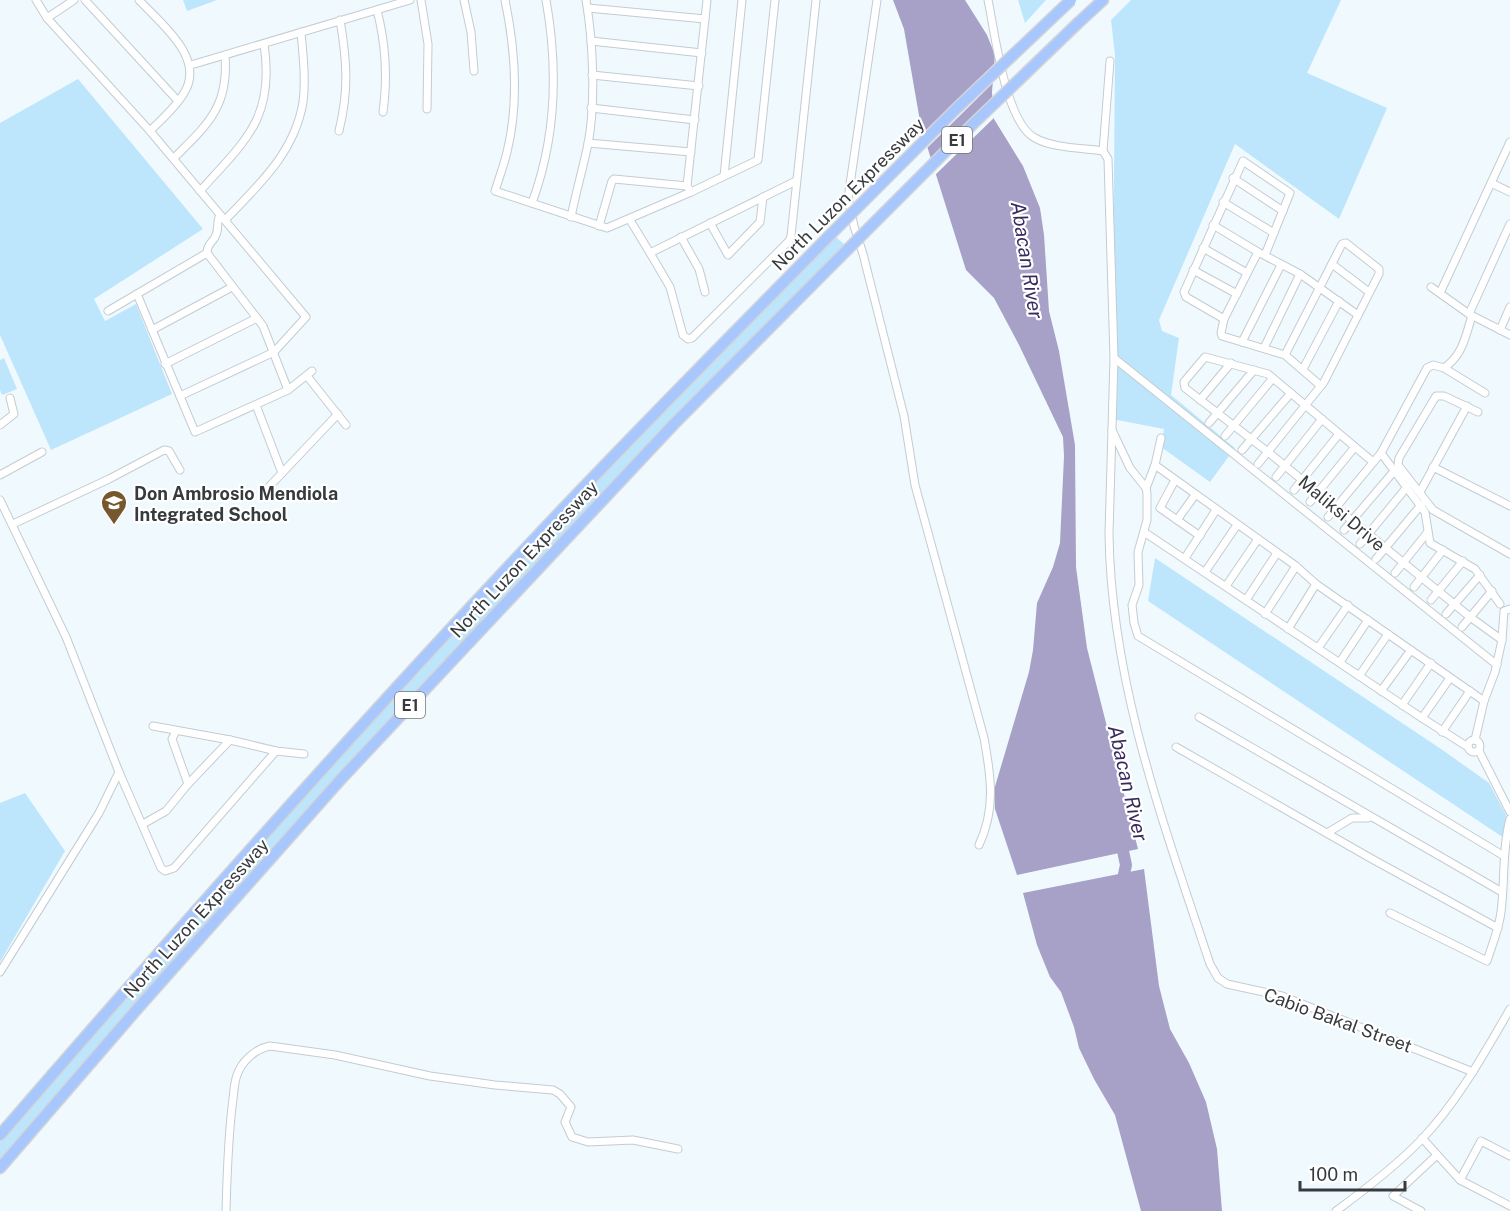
<svg xmlns="http://www.w3.org/2000/svg" width="1510" height="1211" font-family="'Public Sans',sans-serif">
  <style>
    .green { fill: #bde6fc }
    .water { fill: #a7a0c7 }
    .pier { fill: #f0fafe }
    .lines { fill: none; stroke-linecap: round; stroke-linejoin: round }
    .river { stroke: #a7a0c7; stroke-width: 12 }
    .minor-casing { stroke: #c3ccd1; stroke-width: 9 }
    .highway-casing { stroke: #d3d4d4; stroke-width: 13 }
    .minor { stroke: #fff; stroke-width: 7 }
    .highway { stroke: #a9c7ff; stroke-width: 10 }
    .highway-bridge-casing { stroke: #d3d4d4; stroke-width: 13; stroke-linecap: butt }
    .highway-bridge { stroke: #a9c7ff; stroke-width: 10 }
    .labels { text-anchor: middle; dominant-baseline: central; stroke-width: 4.5; stroke-linejoin: round; paint-order: stroke }
    .shield { fill: #fff; stroke: #737677; stroke-width: 1.5 }
    .shield-label { font-size: 16px; font-weight: bold; fill: #373b3d }
    .street-label { font-size: 18px; fill: #373b3d; stroke: #fff }
    .poi-label { font-size: 18px; font-weight: bold; fill: #373b3d; stroke: #fff; text-anchor: start }
    .water-label { font-size: 20px; font-style: italic; fill: #392b5d; stroke: #fff }
  </style>
  <rect width="100%" height="100%" fill="#f0fafe"/>
  <g class="green">
    <polygon points="183,0 217,0 187,11"/>
    <polygon points="1018,0 1046,0 1025,23"/>
    <polygon points="1131,0 1341,0 1307,73 1387,108 1339,219 1235,144 1159,320 1162,331 1179,338 1171,395 1235,448 1210,482 1161,447 1164,429 1112,419 1115,55 1111,20"/>
    <polygon points="78,79 203,229 94,299 105,321 136,304 172,394 51,450 0,335 0,123"/>
    <polygon points="835,236 845,245 635,460 0,1162 0,1142 352,743 476,607"/>
    <polygon points="4,358 17,389 2,395 0,390 0,360"/>
    <polygon points="1155,558 1444,751 1489,783 1506,815 1504,838 1148,601"/>
    <polygon points="25,793 65,851 0,962 0,803"/>
  </g>
  <g class="water">
    <polygon points="893,0 965,0 987,35 995,55 992,92 994,119 1023,166 1040,208 1044,235 1049,311 1059,351 1075,445 1076,567 1087,648 1138,849 1017,875 995,809 994,790 1029,672 1033,650 1037,603 1053,567 1060,543 1064,456 1063,437 1019,345 994,298 966,270 921,127 904,29"/>
    <polygon points="1144,869 1159,986 1170,1029 1189,1063 1206,1102 1217,1149 1222,1211 1141,1211 1115,1115 1094,1079 1079,1048 1074,1027 1061,992 1050,977 1037,945 1023,893"/>
  </g>
  <g class="pier">
    <polygon points="998,60 996,80 925,150 921,135"/>
    <polygon points="995,97 997,115 933,177 929,163"/>
  </g>
  <g class="lines">
    <polyline class="river" points="1120,837 1126,865 1121,888"/>
    <defs>
      <g id="minor">
        <polyline points="36,0 47,18 150,131 306,317 274,352 180,396"/>
        <polyline points="85,0 178,101"/>
        <path d="M139,0C161,24 206,58 184,93C176,107 162,119 150,131"/>
        <polyline points="421,0 428,44 427,109"/>
        <polyline points="464,0 471,32 474,71"/>
        <path d="M505,0C515,48 519,103 507,152C504,165 499,178 495,191L607,228L691,192L758,160L775,0"/>
        <path d="M877,0L848,198L854,226L863,254L904,416L915,485L984,738C991,776 996,809 979,845"/>
        <path d="M988,0C995,33 1005,122 1035,138C1052,148 1083,148 1103,151"/>
        <polyline points="588,8 705,19"/>
        <path d="M377,10C386,45 388,76 383,112"/>
        <polyline points="47,18 74,0"/>
        <polyline points="591,41 702,53"/>
        <path d="M1110,61L1103,151L1108,159L1114,358L1109,534C1111,683 1164,825 1210,964L1218,978L1227,984L1282,996L1473,1072"/>
        <polyline points="191,65 410,0"/>
        <polyline points="592,75 699,86"/>
        <polyline points="591,108 695,120"/>
        <path d="M339,131C349,90 347,61 340,20"/>
        <polyline points="588,143 691,152"/>
        <path d="M174,158C207,125 229,107 225,56"/>
        <polyline points="724,176 742,0"/>
        <polyline points="1233,178 1283,211"/>
        <polyline points="1491,183 1510,192"/>
        <path d="M200,191C246,140 275,118 264,44"/>
        <polyline points="691,192 687,186 707,0"/>
        <polyline points="1223,202 1274,233"/>
        <path d="M532,203C556,138 558,67 546,0"/>
        <path d="M571,217C576,192 583,168 588,144C596,103 593,41 586,0"/>
        <path d="M225,220C259,185 295,152 303,102C306,79 303,55 301,32"/>
        <polyline points="630,220 650,253 796,181"/>
        <polyline points="710,223 728,255 760,222 763,197"/>
        <polyline points="1213,225 1258,252 1300,274 1358,315"/>
        <polyline points="599,226 612,181 614,179 687,186"/>
        <polyline points="681,237 699,269 705,292"/>
        <polyline points="1203,248 1247,273"/>
        <polyline points="1258,252 1224,319 1221,333 1222,336 1285,355 1321,386"/>
        <polyline points="207,253 263,326 288,390"/>
        <polyline points="650,253 670,287 683,335 688,339 692,338 789,241 791,236 816,0"/>
        <polyline points="1332,264 1369,292"/>
        <polyline points="1193,270 1237,294"/>
        <polyline points="1431,287 1469,314 1510,335"/>
        <polyline points="1440,293 1510,142"/>
        <polyline points="137,294 195,432 288,390 312,371"/>
        <path d="M108,311L207,253C207,243 213,243 216,235C219,229 216,222 220,215"/>
        <polyline points="1469,314 1510,224"/>
        <polyline points="1224,319 1186,297 1184,292 1243,161 1290,193 1265,255"/>
        <polyline points="152,330 232,287"/>
        <polyline points="1500,330 1510,307"/>
        <polyline points="1242,342 1281,265"/>
        <polyline points="1264,348 1300,274"/>
        <polyline points="1114,358 1497,665"/>
        <polyline points="165,364 257,318"/>
        <polyline points="1444,368 1485,393"/>
        <polyline points="1303,369 1339,301"/>
        <polyline points="307,376 346,425"/>
        <polyline points="1200,400 1231,363"/>
        <polyline points="256,405 282,473"/>
        <polyline points="1478,412 1444,396 1436,396 1399,458 1398,465 1433,510 1510,554"/>
        <polyline points="1209,423 1254,370"/>
        <polyline points="0,425 14,414 10,398"/>
        <polyline points="1112,430 1130,468 1146,488 1147,494 1147,520 1138,552 1139,585 1132,605 1134,623 1138,636 1504,856"/>
        <polyline points="1225,436 1273,378"/>
        <polyline points="1242,450 1291,393"/>
        <polyline points="1381,453 1425,512 1430,543 1475,569 1500,604"/>
        <polyline points="1373,462 1268,374 1205,357 1184,382 1185,388 1268,452 1470,617 1502,640"/>
        <polyline points="1258,464 1324,382 1379,274 1379,269 1346,243 1342,244 1285,355"/>
        <polyline points="1155,465 1296,566 1316,584 1484,701"/>
        <polyline points="1433,467 1510,506"/>
        <polyline points="0,475 42,452"/>
        <polyline points="1276,477 1322,419"/>
        <polyline points="1175,480 1160,508 1200,536"/>
        <polyline points="1146,488 1155,465 1161,438"/>
        <polyline points="1294,490 1339,434"/>
        <polyline points="265,491 338,414"/>
        <polyline points="1420,492 1467,406"/>
        <polyline points="0,500 66,637 119,772 99,813 0,972"/>
        <polyline points="1310,502 1354,448"/>
        <path d="M1328,517L1381,453L1427,368L1433,365L1444,368C1463,355 1465,337 1472,316"/>
        <polyline points="1177,520 1195,495"/>
        <polyline points="13,524 109,479 164,450 169,451 180,470"/>
        <polyline points="1344,530 1395,470"/>
        <polyline points="1144,532 1422,718 1468,747"/>
        <polyline points="1360,544 1407,487"/>
        <polyline points="1185,558 1216,510"/>
        <polyline points="1376,559 1421,505"/>
        <polyline points="1205,572 1237,525"/>
        <polyline points="1395,573 1427,533"/>
        <polyline points="1226,586 1258,539"/>
        <polyline points="1414,587 1443,550"/>
        <polyline points="1246,600 1277,553"/>
        <polyline points="1431,600 1463,561"/>
        <polyline points="1265,614 1296,566"/>
        <polyline points="1446,614 1480,575"/>
        <polyline points="1462,627 1492,591"/>
        <polyline points="1288,629 1316,584"/>
        <polyline points="1318,648 1348,605"/>
        <polyline points="1340,662 1368,620"/>
        <polyline points="1359,676 1388,634"/>
        <polyline points="1381,691 1411,650"/>
        <polyline points="1402,705 1431,663"/>
        <polyline points="1199,717 1502,892"/>
        <polyline points="1422,718 1450,678"/>
        <polyline points="153,726 230,740 276,751 304,754"/>
        <polyline points="176,731 172,739 188,784"/>
        <polyline points="1442,732 1470,691"/>
        <circle cx="1474" cy="746" r="6"/>
        <polyline points="1475,740 1484,701 1495,672 1502,640 1504,611 1510,609"/>
        <polyline points="1176,747 1372,859 1498,928"/>
        <polyline points="1479,751 1510,812"/>
        <polyline points="119,772 161,868 165,871 174,868 276,751"/>
        <polyline points="143,824 166,811 188,784 230,740"/>
        <polyline points="1327,833 1352,818 1368,818"/>
        <path d="M1390,913L1487,961C1492,945 1499,929 1501,912C1505,881 1502,849 1510,819"/>
        <polyline points="1422,1138 1460,1180 1510,1206"/>
        <polyline points="1460,1180 1481,1141 1510,1156"/>
        <path d="M226,1211C227,1173 228,1136 233,1099C234,1091 234,1083 237,1075C242,1061 255,1049 270,1046L335,1055L430,1076L495,1085L553,1090L560,1094L571,1107L565,1122L572,1137L588,1142L633,1140L678,1149"/>
        <path d="M1336,1211C1366,1189 1396,1166 1422,1139C1458,1101 1484,1054 1510,1009"/>
        <polyline points="1421,1211 1393,1196 1437,1155"/>
      </g>
      <g id="highway">
        <polyline points="1078,23 1103,0"/>
        <path d="M0,1135C172,936 346,739 526,548C626,441 729,338 831,234"/>
        <polyline points="0,1168 138,1008 342,778 674,424 838,259"/>
      </g>
    </defs>
    <use href="#minor" class="minor-casing"/>
    <use href="#highway" class="highway-casing"/>
    <use href="#minor" class="minor"/>
    <use href="#highway" class="highway"/>
    <defs>
      <g id="highway-bridge">
        <polyline points="831,234 958,107 1071,0"/>
        <polyline points="838,259 974,123 1078,23"/>
      </g>
    </defs>
    <use href="#highway-bridge" class="highway-bridge-casing"/>
    <use href="#highway-bridge" class="highway-bridge"/>
  </g>
  <defs>
    <symbol id="school-pin" viewBox="-11 -11 22 30"><path d="M0 17L-7.5 6A9.5 9.5 0 1 1 7.5 6Z" fill="#77572d" stroke="#fff"/><path d="M0-5L7-2L0 1L-7-2ZM-4 1L0 2.5L4 1V4Q0 6-4 4Z" fill="#fff"/></symbol>
  </defs>
  <g fill-rule="evenodd">
    <use href="#school-pin" x="99" y="488" width="30" height="40"/>
  </g>
  <g class="labels">
    <g class="shield">
      <rect x="942" y="127" width="30" height="26" rx="4.5"/>
      <rect x="395" y="692" width="30" height="26" rx="4.5"/>
    </g>
    <g class="shield-label">
      <text x="957" y="140">E1</text>
      <text x="410" y="705">E1</text>
    </g>
    <g class="street-label">
      <text transform="translate(848 194) rotate(-45)">North Luzon Expressway</text>
      <text transform="translate(1342 513) rotate(40)">Maliksi Drive</text>
      <text transform="translate(524 559) rotate(-47)">North Luzon Expressway</text>
      <text transform="translate(196 918) rotate(-48)">North Luzon Expressway</text>
      <text transform="translate(1338 1020) rotate(20)">Cabio Bakal Street</text>
    </g>
    <g class="poi-label">
      <text x="134" y="493">Don Ambrosio Mendiola<tspan x="134" dy="21">Integrated School</tspan></text>
    </g>
    <g class="water-label">
      <text transform="translate(1027 260) rotate(81)">Abacan River</text>
      <text transform="translate(1128 783) rotate(77)">Abacan River</text>
    </g>
  </g>
  <path d="M1300 1181v9h105v-9" fill="none" stroke="#373b3d" stroke-width="3"/>
  <text x="1309" y="1181" font-size="18" fill="#373b3d" stroke="#ffffff" stroke-width="4.5" paint-order="stroke">100 m</text>
</svg>
